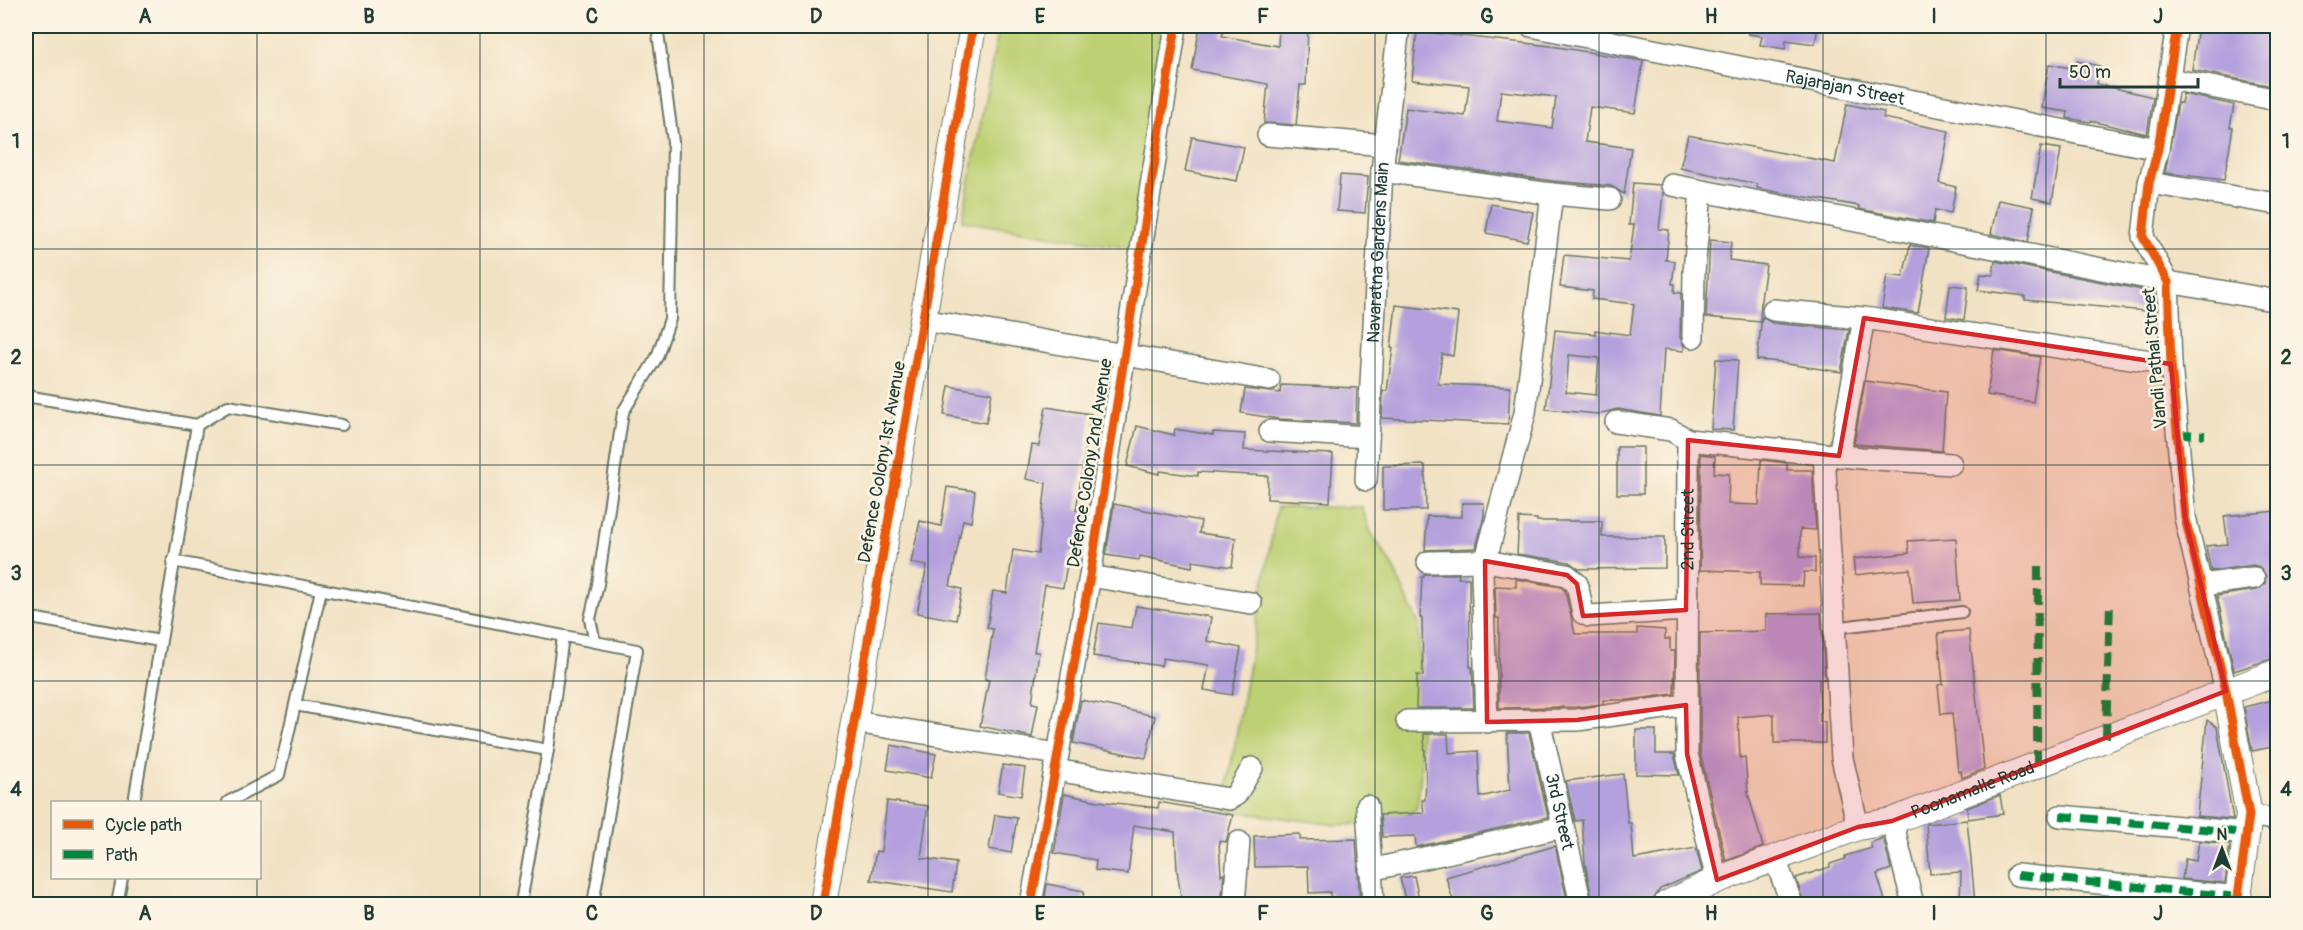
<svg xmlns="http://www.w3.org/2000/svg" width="2303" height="930" font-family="Pangolin,sans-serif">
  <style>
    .green { fill: #bdd073; stroke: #6e8654; stroke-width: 1.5 }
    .building { fill: #b4a0dd; fill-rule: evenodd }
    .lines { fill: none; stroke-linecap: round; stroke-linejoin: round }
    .service-casing { stroke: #697766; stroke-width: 14 }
    .minor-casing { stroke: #697766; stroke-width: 24 }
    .tertiary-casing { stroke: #697766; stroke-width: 28 }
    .service { stroke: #fff; stroke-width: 10 }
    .minor { stroke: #fff; stroke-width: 21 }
    .tertiary { stroke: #fff; stroke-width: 26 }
    .quiet { stroke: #00873e; stroke-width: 8; stroke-dasharray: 15 8; stroke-linecap: butt }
    .cycleway-casing { stroke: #fcf5e5; stroke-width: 13 }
    .cycleway { stroke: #e8590c; stroke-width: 9 }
    .marked { fill: #d62828; fill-opacity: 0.2; stroke: #d62828; stroke-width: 4.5; stroke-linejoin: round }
    .grid { fill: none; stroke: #1f3d34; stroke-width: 1.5; stroke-opacity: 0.55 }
    .labels { text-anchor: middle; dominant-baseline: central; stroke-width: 5; stroke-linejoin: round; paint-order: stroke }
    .street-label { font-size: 18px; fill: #1f3d34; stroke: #fcf5e5 }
    .neatline { fill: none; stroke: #1f3d34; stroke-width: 2 }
    .grid-label { font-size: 20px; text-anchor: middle; font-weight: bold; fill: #1f3d34 }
  </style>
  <rect width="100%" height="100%" fill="#fcf5e5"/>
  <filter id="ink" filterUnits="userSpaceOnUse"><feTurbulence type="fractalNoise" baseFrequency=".0167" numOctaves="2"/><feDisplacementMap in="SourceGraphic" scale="12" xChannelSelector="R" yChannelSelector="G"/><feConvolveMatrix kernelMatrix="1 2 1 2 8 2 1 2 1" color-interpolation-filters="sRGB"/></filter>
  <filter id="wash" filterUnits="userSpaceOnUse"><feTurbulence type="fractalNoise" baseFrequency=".008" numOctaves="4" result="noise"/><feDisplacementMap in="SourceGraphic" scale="24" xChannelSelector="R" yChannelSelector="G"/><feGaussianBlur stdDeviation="1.35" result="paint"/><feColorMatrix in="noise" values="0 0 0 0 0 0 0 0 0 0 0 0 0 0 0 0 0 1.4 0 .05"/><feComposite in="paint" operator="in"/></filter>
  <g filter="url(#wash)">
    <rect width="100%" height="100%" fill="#f2e2c4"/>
    <g class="green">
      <polygon points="999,26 1171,26 1134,249 962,221"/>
      <polygon points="1277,507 1362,507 1370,531 1393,567 1419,625 1421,774 1417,808 1396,823 1337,825 1223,810"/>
    </g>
    <g id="blocks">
      <g class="building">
        <polygon points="1200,26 1225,26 1222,36 1278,46 1279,26 1308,26 1306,85 1300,85 1296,125 1264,123 1268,84 1192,70"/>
        <polygon points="1749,26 1818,26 1815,44 1786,40 1785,49 1760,45 1762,36 1748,34"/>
        <polygon points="2198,26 2274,26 2272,35 2277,36 2277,87 2192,70"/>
        <path d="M1417,31L1551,46L1643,61L1635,113L1590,107L1585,142L1631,148L1624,194L1611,186L1553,181L1398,160L1406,108L1465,116L1469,86L1412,80ZM1501,91L1556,97L1552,128L1497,121Z"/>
        <polygon points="2077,61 2100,66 2097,84 2153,97 2147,134 2091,121 2090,122 2067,118 2068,112 2042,108 2049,64 2076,69"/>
        <polygon points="2183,94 2234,105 2230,127 2233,127 2224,180 2165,173 2178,103 2181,103"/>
        <polygon points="1847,104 1884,112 1883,118 1949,131 1939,183 1956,187 1951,213 1935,210 1933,223 1859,209 1859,206 1777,192 1757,188 1757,184 1680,168 1688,135 1835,163"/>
        <polygon points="1192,137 1244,147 1237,181 1185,171"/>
        <polygon points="2041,146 2061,149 2052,202 2032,198"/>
        <polygon points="1340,175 1368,177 1365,213 1337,211"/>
        <path d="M1633,183L1660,185L1663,194L1659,229L1669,230L1666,260L1675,261L1672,284H1675L1674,292L1681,293L1680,337L1684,346V351L1664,349L1660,416L1618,409L1598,414L1546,409L1555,330L1595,334V330L1630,335L1634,304L1592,299L1593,291L1560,287L1564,255L1629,261L1634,225H1629ZM1569,355L1599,358L1596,395L1566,392Z"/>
        <polygon points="1998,200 2034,207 2028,242 1991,234"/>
        <polygon points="1491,204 1533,212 1527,241 1486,233"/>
        <polygon points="1710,240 1731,242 1729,260 1766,265 1761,300 1760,322 1706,317"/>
        <polygon points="1910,245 1929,248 1918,313 1882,308 1887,275 1903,277"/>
        <polygon points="1995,261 2138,289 2156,295 2156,312 2025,300 2025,296 1978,290 1981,274 1993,275"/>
        <polygon points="1950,285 1968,287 1964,320 1946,317"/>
        <polygon points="1396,305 1458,313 1453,356 1442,354 1438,384 1510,387 1508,424 1382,418 1383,391 1387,391 1393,348 1391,348"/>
        <polygon points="1762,317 1772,323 1849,330 1841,372 1781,363 1781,362 1757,360"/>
        <polygon points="1994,350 2040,357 2033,402 1987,395"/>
        <polygon points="1716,359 1738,360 1733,430 1711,429"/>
        <polygon points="1865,381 1946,392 1942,451 1854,444"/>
        <polygon points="1281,385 1357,388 1356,423 1278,419 1241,413 1245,389 1280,393"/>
        <polygon points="949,386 992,393 986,423 944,415"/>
        <polygon points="1046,407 1091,414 1076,510 1087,511 1081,551 1079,553 1069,552 1063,588 1045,585 1034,652 1039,652 1032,703 1038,704 1032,737 980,726 989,680 985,679 993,629 987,628 993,591 1007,593 1013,550 1038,554 1046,483 1026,479 1032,445 1039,446"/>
        <polygon points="1137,426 1174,435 1175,429 1213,435 1213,432 1245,434 1244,450 1333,454 1330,502 1267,499 1268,476 1198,472 1198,476 1160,471 1159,474 1127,466"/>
        <rect x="1617" y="447" width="26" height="47"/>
        <polygon points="1701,454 1715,456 1714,473 1729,474 1728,504 1759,505 1761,460 1787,463 1787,470 1812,470 1816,530 1800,529 1800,557 1815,558 1815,572 1804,572 1803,586 1760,585 1760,572 1700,570"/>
        <polygon points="1425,465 1426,510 1383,510 1383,466"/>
        <polygon points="947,487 975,491 971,522 963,520 950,586 962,589 956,620 917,613 927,566 911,563 920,521 941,526"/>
        <polygon points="1462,503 1484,503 1484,516 1476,548 1425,550 1427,516 1462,517"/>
        <polygon points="1114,504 1201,521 1199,533 1236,538 1232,567 1193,561 1192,567 1140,556 1139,560 1106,555"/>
        <polygon points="2277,511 2277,657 2234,671 2217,596 2256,590 2265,583 2266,576 2259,567 2253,565 2211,571 2206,546 2228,544 2224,516"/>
        <polygon points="1519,518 1537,519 1537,521 1602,521 1602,537 1665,537 1665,568 1579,569 1569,562 1517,554"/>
        <polygon points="1956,538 1960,600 1913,603 1910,569 1855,575 1853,559 1909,553 1908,541"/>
        <polygon points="1424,574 1459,574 1458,578 1469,578 1470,667 1472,667 1474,708 1416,708 1417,675 1423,676 1422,618 1420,618 1422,577 1424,577"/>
        <polygon points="1516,579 1561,587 1565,591 1575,634 1637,634 1637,628 1665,630 1665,639 1670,639 1670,651 1675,651 1674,694 1629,700 1603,700 1603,704 1576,707 1499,708 1499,618 1496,618 1495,586 1516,587"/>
        <polygon points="1136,606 1211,617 1207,641 1241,648 1232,695 1204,690 1209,665 1163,658 1161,666 1093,656 1099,623 1132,628"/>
        <polygon points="1821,613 1825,679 1819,679 1820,722 1825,722 1825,743 1774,743 1774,714 1738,717 1740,758 1745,757 1748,793 1763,847 1726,861 1700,753 1700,633 1766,631 1766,614"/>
        <polygon points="1969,630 1984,769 1962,778 1961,771 1958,772 1952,713 1941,714 1938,685 1943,684 1938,633"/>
        <polygon points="2277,699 2277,746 2252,751 2244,707"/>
        <polygon points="1081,700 1155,716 1146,758 1073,743"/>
        <polygon points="2207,720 2217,727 2233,819 2197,816"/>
        <polygon points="1636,730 1656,730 1656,754 1674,754 1679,775 1636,774"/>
        <polygon points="1507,733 1529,733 1548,817 1416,847 1415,836 1382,837 1380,815 1424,813 1422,800 1425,800 1426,781 1424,734 1448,734 1449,753 1478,751 1480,797 1510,790"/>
        <polygon points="891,745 936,754 931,778 887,770"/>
        <polygon points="1003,765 1025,768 1021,796 998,792"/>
        <polygon points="1623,774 1628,823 1631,823 1634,859 1696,848 1702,871 1660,889 1652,902 1641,904 1593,904 1585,863 1582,820 1575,821 1566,781"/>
        <polygon points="1064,794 1098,801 1158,808 1159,802 1233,815 1226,842 1219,841 1221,875 1224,874 1221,904 1182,904 1177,870 1175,832 1134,825 1128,874 1095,870 1096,860 1054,853"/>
        <polygon points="2000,795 2003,814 1968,819 1967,808"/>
        <polygon points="887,801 928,806 921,858 956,863 952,892 871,880 876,851 881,852"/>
        <polygon points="995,815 1017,818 1011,853 989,849"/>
        <polygon points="1967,820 1972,870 1975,904 1960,904 1961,872 1930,874 1926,824"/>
        <polygon points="1300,834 1300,840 1356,839 1360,904 1331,904 1330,892 1309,893 1308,866 1255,867 1254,836"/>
        <polygon points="1883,838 1891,869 1877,874 1886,904 1804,904 1796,878 1830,867 1830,864 1845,859 1845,856 1872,848 1870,843"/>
        <polygon points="2199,841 2230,844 2225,883 2182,879 2185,859 2196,861"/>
        <polygon points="1555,846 1568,904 1454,904 1446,877"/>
        <polygon points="1414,876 1420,904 1406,904 1400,878"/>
        <polygon points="1047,884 1084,891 1082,904 1044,904"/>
      </g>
    </g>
  </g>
  <g filter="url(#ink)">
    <use href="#blocks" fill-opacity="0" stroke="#697766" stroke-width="1.5"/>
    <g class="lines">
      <defs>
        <g id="service">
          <polyline points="26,396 197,425"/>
          <polyline points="173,561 637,650 593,904"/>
          <polyline points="26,617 160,641"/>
          <polyline points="1833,628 1962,612"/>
          <polyline points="595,642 590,619 598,584 623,412 657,357 670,319 673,142 657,26"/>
          <polyline points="295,705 548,750 563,636"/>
          <polyline points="134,802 197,425 228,406 342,425"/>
          <polyline points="228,802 279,775 321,590"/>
          <polyline points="522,897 548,750"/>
          <polyline points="117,904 122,878"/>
        </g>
        <g id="minor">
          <path id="s1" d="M1531,26L2158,149"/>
          <polyline points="2177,26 2158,149 2149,183 2143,237 2168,282 2171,364 2185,517 2226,691"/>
          <polyline points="2170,79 2278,100"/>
          <polyline points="1268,135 1385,145"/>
          <polyline points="1382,171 1552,194 1610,199"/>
          <polyline points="2149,183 2278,204"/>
          <polyline points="1672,185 2168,282 2278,301"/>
          <polyline points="1773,310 1864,318 2171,364"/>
          <polyline points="923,320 1269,380"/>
          <polyline points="1693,337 1694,272 1701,191"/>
          <polyline points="1616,422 1671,430 1688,440"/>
          <polyline points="1270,431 1368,437"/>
          <polyline points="1824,454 1842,758 1858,827"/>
          <polyline points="1839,456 1864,318"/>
          <path id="s2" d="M1366,480L1382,171L1399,26"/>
          <polyline points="1428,562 1485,561 1567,575 1577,584 1583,613 1589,616 1686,610"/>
          <polyline points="1090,576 1251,603"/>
          <polyline points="2201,585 2254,578"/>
          <path id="s3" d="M1539,720L1581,904"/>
          <polyline points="1407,721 1577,720 1686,705"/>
          <polyline points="854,722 1058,754"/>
          <polyline points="1487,722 1482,574 1525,413 1552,194"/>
          <polyline points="1055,770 1229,799 1236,795 1252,768"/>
          <polyline points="1367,806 1373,904"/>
          <polyline points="2249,815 2278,820"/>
          <polyline points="2060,816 2247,833"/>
          <polyline points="1892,821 1913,904"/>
          <polyline points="1775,859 1792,904"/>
          <polyline points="1370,870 1563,827"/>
          <polyline points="2017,875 2239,897"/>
          <path id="s4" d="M1717,880L1687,754L1688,440L1861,458L1951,464"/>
          <polyline points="1031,904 1090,576 1176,26"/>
          <polyline points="1234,904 1239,842"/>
        </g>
        <g id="tertiary">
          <polyline points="2226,691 2249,815 2237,904"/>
          <polyline points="823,904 973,26"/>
          <path id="s5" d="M1667,904L1717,880L1858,827L1892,821L2278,672"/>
        </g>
      </defs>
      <use href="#service" class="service-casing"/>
      <use href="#minor" class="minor-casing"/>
      <use href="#tertiary" class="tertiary-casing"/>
      <use href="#service" class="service"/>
      <use href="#minor" class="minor"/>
      <use href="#tertiary" class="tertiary"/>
      <g class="quiet">
        <polyline points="2177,434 2205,435"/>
        <polyline points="2106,738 2110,602"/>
        <polyline points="2037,765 2038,565"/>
        <polyline points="2060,816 2247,833"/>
        <polyline points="2017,875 2239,897"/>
      </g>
      <defs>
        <g id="cycleway">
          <polyline points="2177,26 2158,149 2149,183 2143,237 2168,282 2171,364 2185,517 2226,691 2249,815 2237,904"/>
          <polyline points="823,904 973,26"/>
          <polyline points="1031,904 1090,576 1176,26"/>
        </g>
      </defs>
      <use href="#cycleway" class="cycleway-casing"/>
      <use href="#cycleway" class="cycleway"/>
    </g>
  </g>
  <path class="marked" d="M1864,318L2171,364L2185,517L2226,691L1892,821L1858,827L1717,880L1687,754L1686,705L1577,720L1487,722L1485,561L1567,575L1577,584L1583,616L1686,610L1688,440L1839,456Z"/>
  <path class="grid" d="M257,26V802M480,26V904M704,26V904M928,26V904M1152,26V904M1375,26V904M1599,26V904M1823,26V904M2046,26V904M26,249H2278M26,465H2278M26,681H2278M257,878V904"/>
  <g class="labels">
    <g class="street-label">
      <text stroke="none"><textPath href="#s1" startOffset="320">Rajarajan Street</textPath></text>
      <text stroke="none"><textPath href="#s2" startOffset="228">Navaratna Gardens Main</textPath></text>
      <text transform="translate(2155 358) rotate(-95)">Vandi Pathai Street</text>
      <text transform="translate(882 462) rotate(-80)">Defence Colony 1st Avenue</text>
      <text transform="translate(1090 463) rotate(-81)">Defence Colony 2nd Avenue</text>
      <text stroke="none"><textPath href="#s4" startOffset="354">2nd Street</textPath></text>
      <text stroke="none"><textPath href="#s5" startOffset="327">Poonamalle Road</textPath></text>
      <text stroke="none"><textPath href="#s3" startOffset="94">3rd Street</textPath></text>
    </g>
  </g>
  <rect width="2303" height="930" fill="none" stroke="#fcf5e5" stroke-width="66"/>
  <rect x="51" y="801" width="210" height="78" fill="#fcf5e5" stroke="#a4ab9e" stroke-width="1.5"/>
  <rect x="63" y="820" width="30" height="9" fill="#e8590c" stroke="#a4ab9e" stroke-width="1.5"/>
  <text x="105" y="831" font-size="18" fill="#1f3d34">Cycle path</text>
  <rect x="63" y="850" width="30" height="9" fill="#00873e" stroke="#a4ab9e" stroke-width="1.5"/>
  <text x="105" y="861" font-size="18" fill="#1f3d34">Path</text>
  <g transform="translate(2222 849)" stroke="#fcf5e5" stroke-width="4.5" paint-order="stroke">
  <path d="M0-4.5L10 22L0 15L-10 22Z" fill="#1f3d34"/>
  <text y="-9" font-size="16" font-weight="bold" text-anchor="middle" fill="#1f3d34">N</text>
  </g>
  <path d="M2060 78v9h138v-9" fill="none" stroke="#1f3d34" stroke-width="3"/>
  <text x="2069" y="78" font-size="18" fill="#1f3d34" stroke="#fcf5e5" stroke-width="4.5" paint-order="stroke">50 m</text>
  <rect x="33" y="33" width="2237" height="864" class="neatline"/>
  <g class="grid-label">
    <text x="145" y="23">A</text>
    <text x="369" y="23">B</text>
    <text x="592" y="23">C</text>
    <text x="816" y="23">D</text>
    <text x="1040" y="23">E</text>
    <text x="1263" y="23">F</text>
    <text x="1487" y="23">G</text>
    <text x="1711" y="23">H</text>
    <text x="1934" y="23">I</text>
    <text x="2158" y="23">J</text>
    <text x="16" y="148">1</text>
    <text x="2286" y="148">1</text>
    <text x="16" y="364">2</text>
    <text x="2286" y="364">2</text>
    <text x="16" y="580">3</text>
    <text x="2286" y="580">3</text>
    <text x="16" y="796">4</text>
    <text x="2286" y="796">4</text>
    <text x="145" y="920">A</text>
    <text x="369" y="920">B</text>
    <text x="592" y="920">C</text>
    <text x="816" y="920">D</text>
    <text x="1040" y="920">E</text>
    <text x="1263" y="920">F</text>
    <text x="1487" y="920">G</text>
    <text x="1711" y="920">H</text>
    <text x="1934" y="920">I</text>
    <text x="2158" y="920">J</text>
  </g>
</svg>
